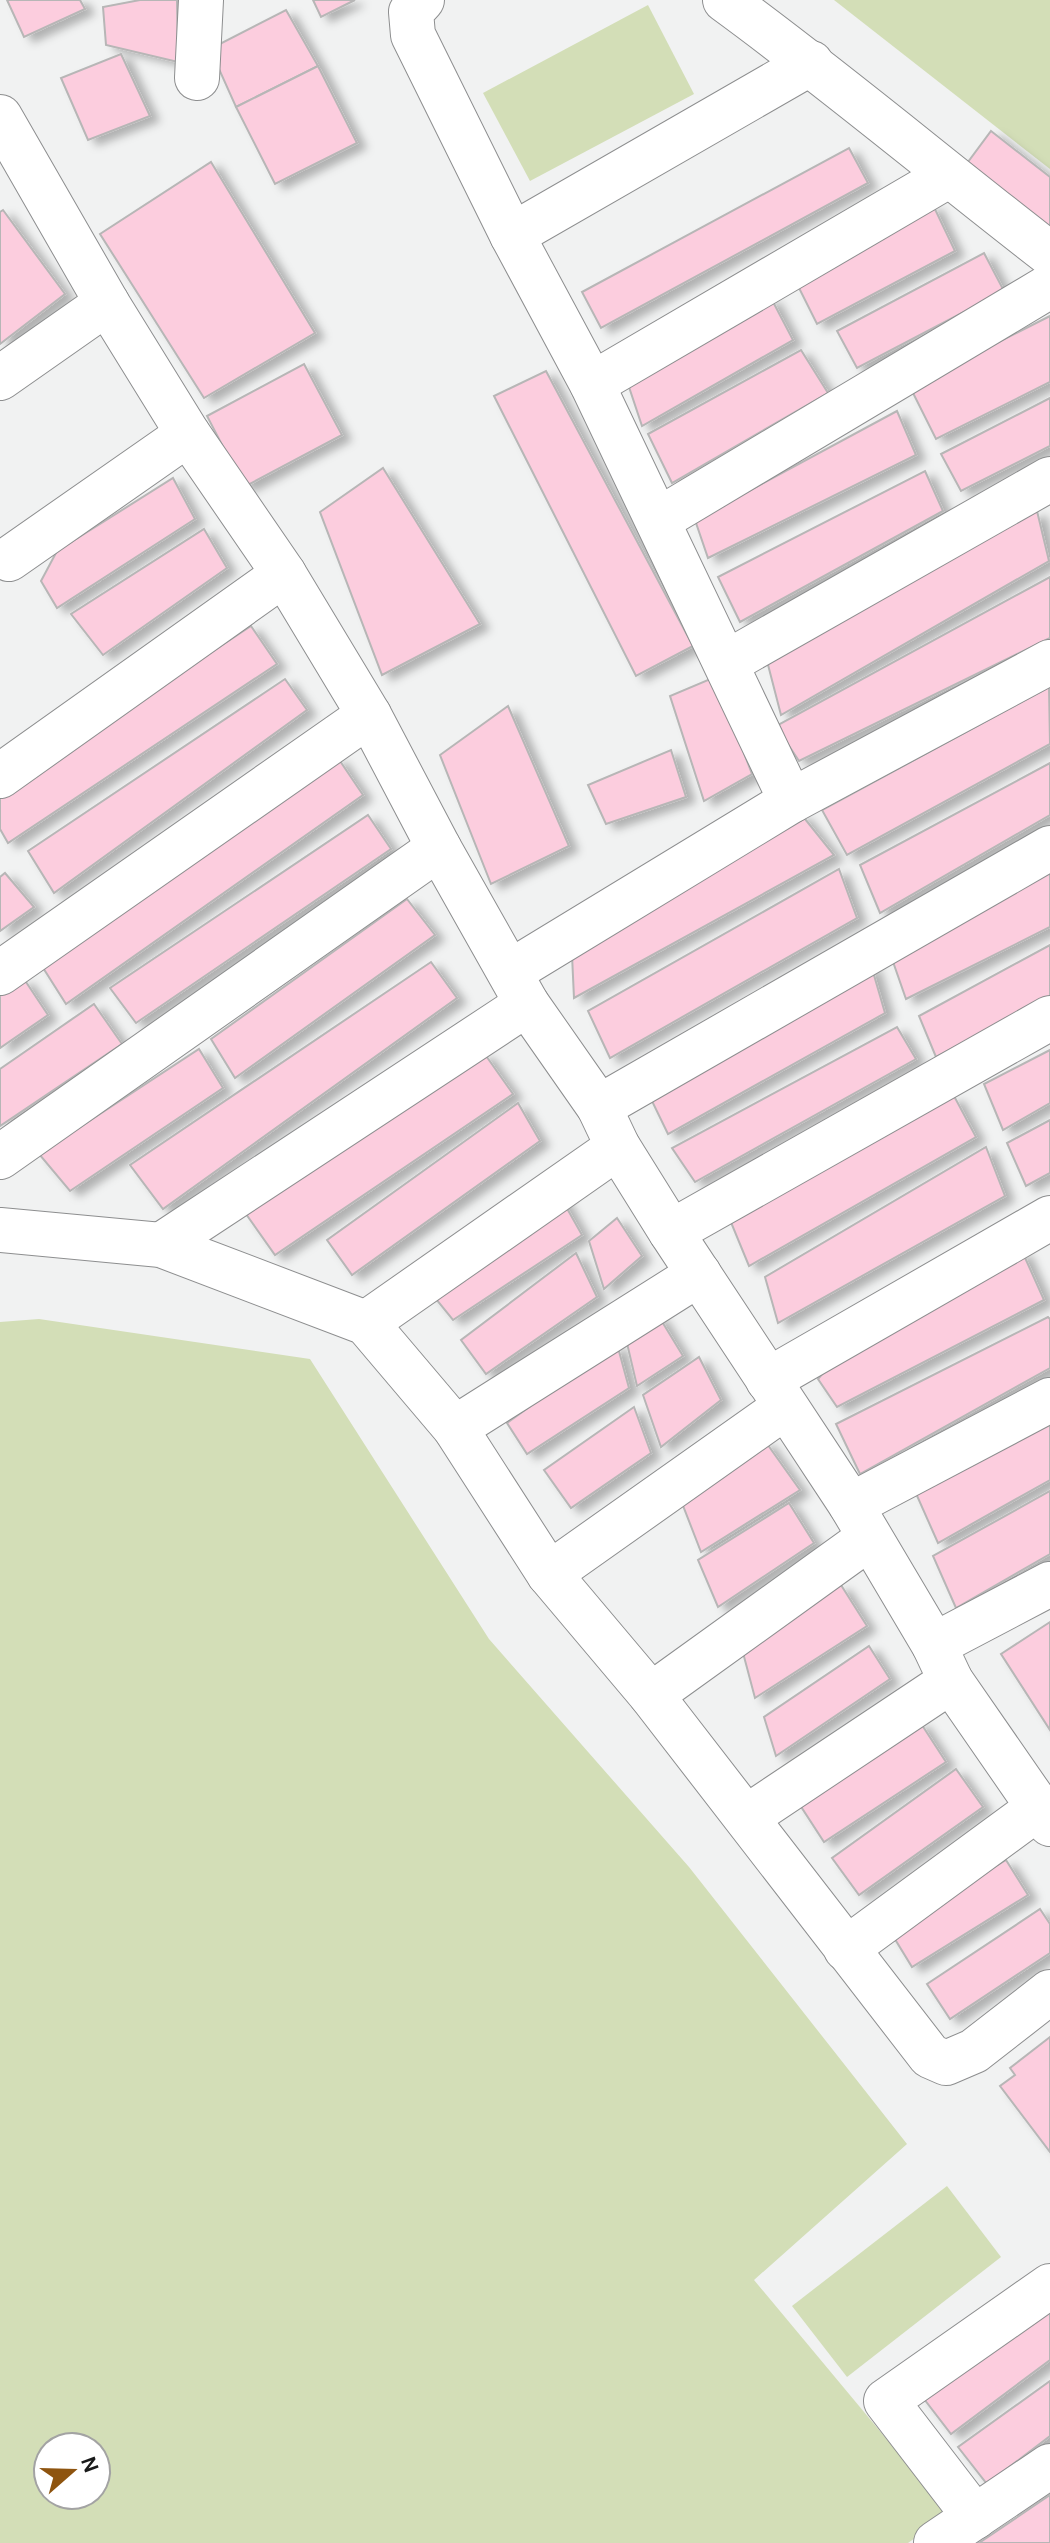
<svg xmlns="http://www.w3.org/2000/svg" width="1050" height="2543" font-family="Karla,sans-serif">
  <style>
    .green { fill: #d3deb7; fill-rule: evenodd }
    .building { fill: #fccdde; stroke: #b7b6b6; stroke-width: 2; filter: url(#shadow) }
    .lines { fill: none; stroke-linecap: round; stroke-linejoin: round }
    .minor-casing { stroke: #8d8e8f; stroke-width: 46 }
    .minor { stroke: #fff; stroke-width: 44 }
  </style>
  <defs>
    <filter id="shadow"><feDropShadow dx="9" dy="5" stdDeviation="4" flood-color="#0004"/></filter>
  </defs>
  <rect width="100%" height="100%" fill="#f1f2f2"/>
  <g class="green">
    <polygon points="834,0 1050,0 1050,169"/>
    <polygon points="648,5 694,94 530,181 483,93"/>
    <path d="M39,1319L310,1359L489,1639L689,1867L907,2144L754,2280L949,2514L908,2543H0V1322ZM48,2447H96V2495H48Z"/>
    <polygon points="947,2186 1001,2257 847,2377 792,2306"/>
  </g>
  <g class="building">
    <polygon points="7,0 80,0 85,9 24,37"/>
    <polygon points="140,0 177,0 178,62 106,45 103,7"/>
    <polygon points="313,0 355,0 321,17"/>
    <polygon points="286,10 318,66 236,107 210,49"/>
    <polygon points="121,54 150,116 88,140 61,78"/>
    <polygon points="318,66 357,143 275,184 236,107"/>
    <polygon points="991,131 1050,177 1050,229 965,166"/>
    <polygon points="849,148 868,183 601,328 582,292"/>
    <polygon points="211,162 315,333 204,398 100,234"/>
    <polygon points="933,205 955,251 817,324 796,282"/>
    <polygon points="3,210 65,294 0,344 0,212"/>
    <polygon points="984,253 1004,291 857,368 837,331"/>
    <polygon points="771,298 793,340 642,426 625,375"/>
    <polygon points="1050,316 1050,382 936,439 910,387"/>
    <polygon points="801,350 828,393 672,483 648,434"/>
    <polygon points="304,364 342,435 244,487 207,416"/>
    <polygon points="546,371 693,646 636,676 494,396"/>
    <polygon points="1050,398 1050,446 961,491 941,454"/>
    <polygon points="897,411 916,455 708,558 695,520"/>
    <polygon points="383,468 480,624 382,675 320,512"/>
    <polygon points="925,471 943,511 740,622 718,577"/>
    <polygon points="173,478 195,519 57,608 41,581 57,551"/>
    <polygon points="1037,511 1049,561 781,715 766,657"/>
    <polygon points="204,529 227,568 103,655 71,614"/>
    <polygon points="1050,577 1050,638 799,761 776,726"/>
    <polygon points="251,626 277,664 8,843 0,829 0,792"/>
    <polygon points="715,677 752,774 704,801 670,696"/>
    <polygon points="285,679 307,710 54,893 28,851"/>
    <polygon points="1049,687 1050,744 847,855 822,810"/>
    <polygon points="508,706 569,846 491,884 440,755"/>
    <polygon points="671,750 686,797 606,824 588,785"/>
    <polygon points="338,758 363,795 66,1004 40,963"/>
    <polygon points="1050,763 1050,815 880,913 860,865"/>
    <polygon points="801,814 834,855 574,998 572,955"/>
    <polygon points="368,815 391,849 136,1023 110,988"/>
    <polygon points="839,869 857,918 610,1058 588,1011"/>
    <polygon points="1050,870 1050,927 906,999 891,956"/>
    <polygon points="5,873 34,907 0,931 0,877"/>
    <polygon points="407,899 435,935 235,1078 211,1039"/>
    <polygon points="1050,945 1050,997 936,1057 919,1016"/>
    <polygon points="431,962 457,998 163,1209 130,1165"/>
    <polygon points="871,965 885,1013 668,1134 650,1097"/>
    <polygon points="24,979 48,1015 0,1048 0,996"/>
    <polygon points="94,1004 122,1044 0,1126 0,1069"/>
    <polygon points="897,1027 916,1059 695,1182 672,1148"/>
    <polygon points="199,1049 223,1088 70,1191 39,1154"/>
    <polygon points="1050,1050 1050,1103 1003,1130 984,1084"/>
    <polygon points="484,1053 513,1094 275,1255 246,1214"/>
    <polygon points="954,1096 976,1137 749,1266 730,1220"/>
    <polygon points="518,1103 540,1141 352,1275 327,1240"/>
    <polygon points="1050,1120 1050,1173 1026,1186 1007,1143"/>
    <polygon points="986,1147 1005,1196 778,1323 765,1277"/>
    <polygon points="560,1196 582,1235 453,1320 427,1288"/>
    <polygon points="617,1218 642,1256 604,1289 589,1241"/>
    <polygon points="1022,1251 1044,1300 837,1407 818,1379 839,1354"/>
    <polygon points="576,1253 597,1297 486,1374 461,1340"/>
    <polygon points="658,1315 683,1356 637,1386 626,1339"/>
    <polygon points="1048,1317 1050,1319 1050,1368 860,1474 836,1424"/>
    <polygon points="617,1344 629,1388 527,1454 507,1423"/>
    <polygon points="699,1357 721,1400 661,1447 643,1395"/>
    <polygon points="634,1407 651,1453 571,1508 544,1470"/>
    <polygon points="1050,1416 1050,1480 938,1543 914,1489"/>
    <polygon points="765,1441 800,1490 701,1552 682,1503"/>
    <polygon points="1050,1491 1050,1554 956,1608 933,1556"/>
    <polygon points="789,1503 814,1543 718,1607 698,1560"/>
    <polygon points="841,1585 867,1626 755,1698 742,1649"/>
    <polygon points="1050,1622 1050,1730 1001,1654"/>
    <polygon points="869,1646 890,1679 776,1756 764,1717"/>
    <polygon points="920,1722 946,1762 824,1842 798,1802"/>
    <polygon points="956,1769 983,1807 859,1895 832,1858"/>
    <polygon points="1006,1860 1028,1895 912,1967 890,1931"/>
    <polygon points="1040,1909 1050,1924 1050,1953 950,2019 927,1984"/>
    <polygon points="1050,2037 1050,2152 1000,2086 1015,2075 1010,2068"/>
    <polygon points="1050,2304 1050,2360 951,2434 921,2395"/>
    <polygon points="1050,2381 1050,2436 987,2484 958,2447"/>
    <polygon points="1050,2495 1050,2543 979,2543"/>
  </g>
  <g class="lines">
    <defs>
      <g id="minor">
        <polyline points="422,0 411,12 413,35 512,235 592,384 791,801"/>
        <path d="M725,0C836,81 941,170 1050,254"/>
        <polyline points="197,78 201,0"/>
        <polyline points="0,117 107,303 188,434 284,574 369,715 439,848 527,1004 599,1107 618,1147 671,1232 851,1505 934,1645 951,1681 1050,1824"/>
        <polyline points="512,235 811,63"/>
        <polyline points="0,378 107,303"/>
        <polyline points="592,384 948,176"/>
        <polyline points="658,520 1050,286"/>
        <polyline points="9,559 188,434"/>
        <polyline points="726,663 1050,479"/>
        <polyline points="0,776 284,574"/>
        <polyline points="510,972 791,801 1050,662"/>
        <polyline points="0,973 369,715"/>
        <polyline points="599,1107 1050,848"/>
        <polyline points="0,1157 439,848"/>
        <polyline points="0,1230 161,1245 366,1323 455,1428 549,1574 651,1695 930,2056 946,2063 974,2051 1050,1992"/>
        <polyline points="671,1232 1050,1018"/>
        <polyline points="161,1245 527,1004"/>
        <polyline points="366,1323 618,1147"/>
        <polyline points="768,1380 1050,1218"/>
        <polyline points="455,1428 699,1274"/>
        <polyline points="851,1505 1050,1400"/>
        <polyline points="549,1574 785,1407"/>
        <polyline points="934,1645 1050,1584"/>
        <polyline points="651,1695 869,1538"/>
        <polyline points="747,1817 951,1681"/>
        <polyline points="846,1949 1038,1808"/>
        <polyline points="975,2517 886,2401 1050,2286"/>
        <polyline points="936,2543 1050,2466"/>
      </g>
    </defs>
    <use href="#minor" class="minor-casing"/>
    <use href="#minor" class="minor"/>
  </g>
  <g transform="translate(72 2471) rotate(70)"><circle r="38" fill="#ffffff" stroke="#a3a3a3" stroke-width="2"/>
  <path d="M0-6L14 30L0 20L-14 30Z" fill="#8e540f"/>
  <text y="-12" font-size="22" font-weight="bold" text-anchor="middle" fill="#191a1a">N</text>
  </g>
</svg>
